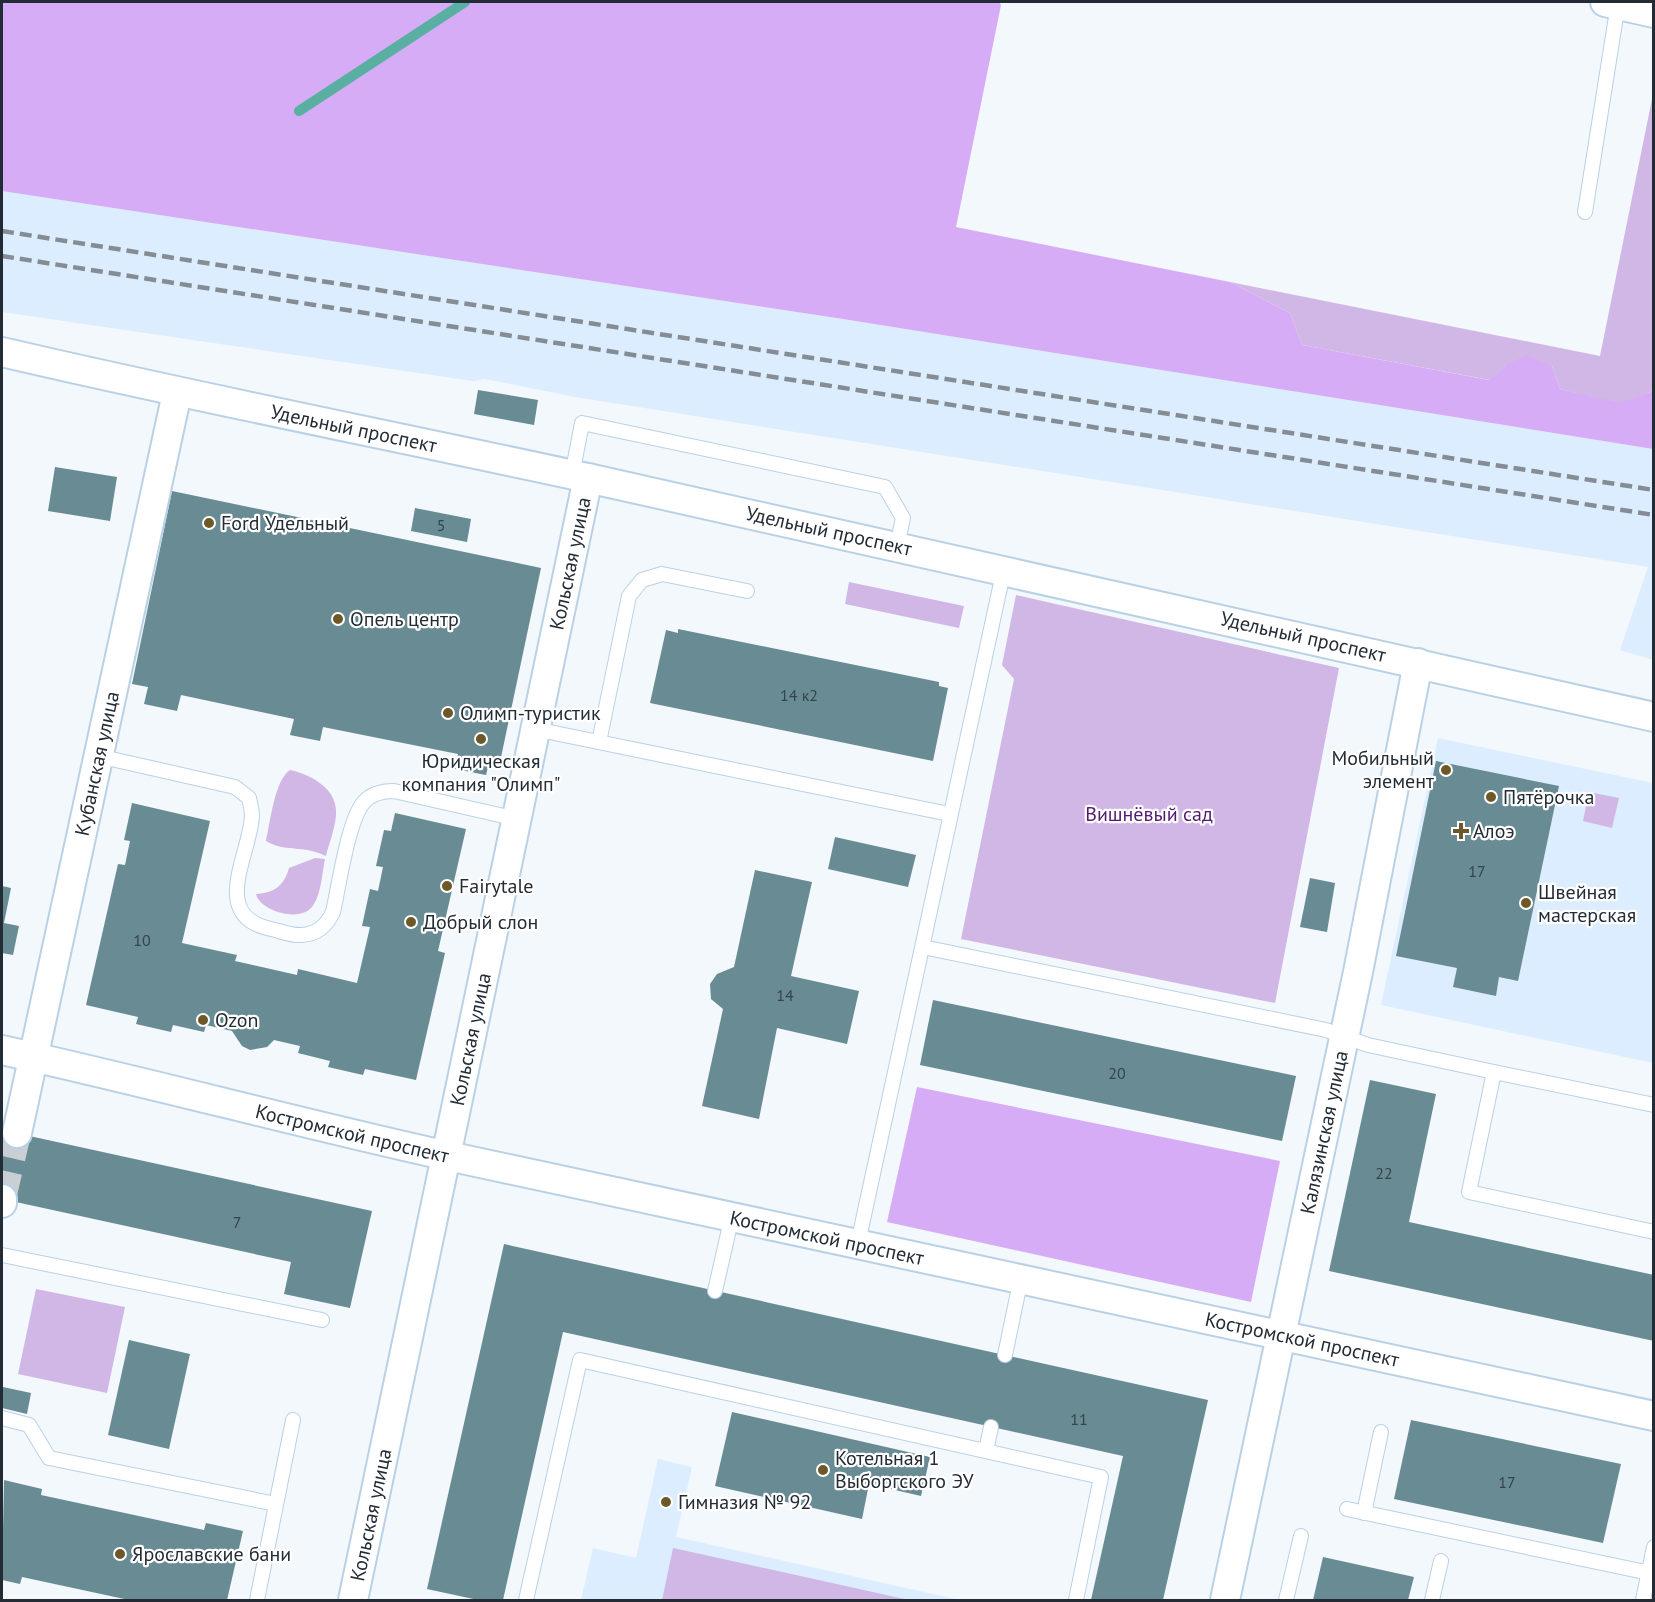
<svg xmlns="http://www.w3.org/2000/svg" width="1655" height="1602" font-family="'PT Sans',sans-serif">
  <style>
    .built { fill: #dbedfe }
    .green { fill: #d1b7e5 }
    .forest { fill: #d7acf6 }
    .lines { fill: none; stroke-linecap: round; stroke-linejoin: round }
    .stream { stroke: #5aafa3; stroke-width: 10 }
    .building { fill: #698b93 }
    .street-tunnel { stroke: #c9cfd4; stroke-width: 28; stroke-dasharray: 28 14; stroke-linecap: butt }
    .lane-casing { stroke: #b9d1e7; stroke-width: 16 }
    .street-casing { stroke: #b9d1e7; stroke-width: 32 }
    .lane { stroke: #fff; stroke-width: 14 }
    .street { stroke: #fff; stroke-width: 28 }
    .rail { stroke: #858c93; stroke-width: 4.5; stroke-dasharray: 12 6; stroke-linecap: butt }
    .poi-dot { fill: #6f5828; stroke: #fff; stroke-width: 2 }
    .labels { text-anchor: middle; dominant-baseline: central; stroke-width: 4.5; stroke-linejoin: round; paint-order: stroke }
    .number-label { font-size: 16px; fill: #34444c }
    .street-label { font-size: 20px; fill: #232c35; stroke: #fff }
    .poi-label { font-size: 20px; fill: #232c35; stroke: #fff; text-anchor: start }
    .park-label { font-size: 20px; fill: #521b70; stroke: #fff }
  </style>
  <rect width="100%" height="100%" fill="#f3f8fc"/>
  <g class="built">
    <polygon points="2,191 843,319 1653,449 1653,660 1620,650 1648,567 575,397 485,379 473,381 2,312"/>
    <polygon points="1438,738 1653,783 1653,1063 1381,1005"/>
    <polygon points="658,1459 692,1467 676,1537 960,1600 581,1600 593,1548 636,1558"/>
  </g>
  <g class="green">
    <polygon points="1653,94 1653,391 1620,404 1560,389 1552,366 1505,366 1490,380 1302,345 1290,313 1230,282 1600,356"/>
    <polygon points="849,582 964,606 959,628 845,604"/>
    <polygon points="1016,595 1339,668 1275,1003 961,939 1014,679 1002,665"/>
    <path d="M290,770C309,774 335,787 336,810C337,824 329,843 326,856C304,845 283,852 266,841C270,823 275,779 290,770Z"/>
    <polygon points="1589,792 1619,798 1612,828 1583,821"/>
    <path d="M315,858L325,859C322,873 321,898 311,908C298,922 260,911 256,894C274,893 284,886 289,868Z"/>
    <polygon points="36,1289 125,1307 107,1393 18,1374"/>
    <polygon points="673,1548 909,1600 662,1600"/>
  </g>
  <g class="forest">
    <polygon points="2,2 999,2 1001,5 956,227 1230,282 1290,313 1302,345 1489,380 1505,366 1526,355 1552,366 1560,389 1620,403 1653,391 1653,449 843,319 2,191"/>
    <polygon points="917,1087 1280,1161 1251,1302 887,1222"/>
  </g>
  <g class="lines">
    <polyline class="stream" points="299,111 465,2"/>
  </g>
  <g class="building">
    <polygon points="478,390 538,400 534,425 474,414"/>
    <polygon points="55,467 117,477 110,521 48,511"/>
    <polygon points="172,491 541,568 500,762 490,759 486,775 455,769 458,754 323,727 320,741 290,735 294,719 181,695 177,711 144,704 148,687 132,684"/>
    <polygon points="415,508 471,519 467,542 411,531"/>
    <polygon points="678,629 939,682 939,686 948,688 933,761 650,703 666,630 678,633"/>
    <polygon points="1436,761 1559,786 1518,981 1499,977 1496,996 1453,987 1457,968 1396,956"/>
    <polygon points="132,803 210,821 182,943 237,955 235,961 297,975 298,969 357,983 370,927 362,926 370,889 378,891 383,867 376,866 384,830 391,831 395,813 466,829 438,951 445,953 416,1080 365,1069 363,1075 328,1067 330,1061 298,1053 300,1046 274,1040 267,1047 250,1050 242,1046 232,1031 206,1025 204,1032 173,1025 171,1032 136,1024 138,1017 86,1005 118,864 125,865 130,841 124,840"/>
    <polygon points="835,837 916,855 908,887 828,869"/>
    <polygon points="755,870 812,882 791,976 859,991 847,1044 777,1028 759,1119 702,1106 723,1009 711,999 710,984 717,974 734,967"/>
    <polygon points="1310,878 1335,883 1327,932 1300,927"/>
    <polygon points="2,886 11,888 4,923 19,926 13,955 2,953"/>
    <polygon points="933,1000 1296,1076 1282,1141 920,1065"/>
    <polygon points="1370,1080 1436,1094 1409,1222 1654,1275 1654,1341 1329,1271"/>
    <polygon points="2,1130 372,1211 350,1308 284,1294 291,1262 2,1199"/>
    <polygon points="504,1244 1208,1400 1163,1600 1091,1600 1123,1456 563,1332 503,1600 478,1600 427,1589"/>
    <polygon points="129,1340 190,1354 169,1449 108,1435"/>
    <polygon points="3,1387 31,1393 27,1414 2,1408"/>
    <polygon points="732,1412 930,1457 921,1496 869,1484 862,1519 715,1486"/>
    <polygon points="1411,1420 1621,1464 1603,1543 1394,1499"/>
    <polygon points="4,1480 42,1489 41,1495 204,1530 206,1523 243,1531 227,1600 129,1600 22,1577 20,1584 2,1580"/>
    <polygon points="1323,1557 1414,1577 1408,1600 1313,1600"/>
  </g>
  <g class="lines">
    <polyline class="street-tunnel" points="2,1199 17,1133"/>
    <defs>
      <g id="lane">
        <polyline points="1585,212 1618,4"/>
        <polyline points="572,475 582,423 885,487 903,518 897,546"/>
        <polyline points="535,729 949,814"/>
        <polyline points="599,742 629,596 642,580 662,574 747,591"/>
        <path d="M98,756L235,787L249,798C250,803 252,810 252,816C250,855 209,916 271,929C280,931 292,936 302,935C318,934 327,925 333,912C339,886 348,820 364,802C372,793 382,791 394,791L517,819"/>
        <polyline points="923,947 1326,1030 1368,1045 1494,1072 1469,1192 1654,1232"/>
        <polyline points="1494,1072 1654,1105"/>
        <polyline points="858,1243 1004,569"/>
        <polyline points="2,1255 322,1320"/>
        <polyline points="715,1291 732,1216"/>
        <polyline points="1005,1355 1021,1278"/>
        <polyline points="2,1418 29,1425 49,1458 276,1504"/>
        <polyline points="986,1451 991,1427"/>
        <polyline points="1347,1509 1654,1574"/>
        <polyline points="1364,1513 1381,1432"/>
        <polyline points="257,1600 293,1420"/>
        <polyline points="526,1600 580,1360 1101,1477 1076,1600"/>
        <polyline points="1286,1600 1301,1536"/>
        <polyline points="1432,1600 1441,1561"/>
        <polyline points="1643,1600 1654,1547"/>
      </g>
      <g id="street">
        <polyline points="1605,2 1654,13"/>
        <path id="s1" d="M2,352C198,398 395,436 592,479C946,556 1300,635 1654,717"/>
        <path id="s2" d="M2,1050C151,1083 299,1123 448,1156C850,1244 1252,1327 1654,1416"/>
        <path id="s3" d="M17,1133L177,393"/>
        <polyline points="2,1203 2,1199"/>
        <path id="s4" d="M353,1600L588,478"/>
        <path id="s5" d="M1225,1600L1358,972L1418,663"/>
      </g>
    </defs>
    <use href="#lane" class="lane-casing"/>
    <use href="#street" class="street-casing"/>
    <use href="#lane" class="lane"/>
    <use href="#street" class="street"/>
    <g class="rail">
      <polyline points="2,231 1654,490"/>
      <polyline points="2,256 1654,515"/>
    </g>
  </g>
  <g class="poi-dot">
    <circle cx="209" cy="523" r="6"/>
    <circle cx="338" cy="619" r="6"/>
    <circle cx="448" cy="713" r="6"/>
    <circle cx="481" cy="739" r="6"/>
    <circle cx="1446" cy="770" r="6"/>
    <circle cx="1491" cy="797" r="6"/>
    <path d="M1458 822h6v6h6v6h-6v6h-6v-6h-6v-6h6z"/>
    <circle cx="447" cy="886" r="6"/>
    <circle cx="1526" cy="903" r="6"/>
    <circle cx="411" cy="922" r="6"/>
    <circle cx="203" cy="1020" r="6"/>
    <circle cx="823" cy="1470" r="6"/>
    <circle cx="666" cy="1502" r="6"/>
    <circle cx="120" cy="1554" r="6"/>
  </g>
  <g class="labels">
    <g class="number-label">
      <text x="441" y="525">5</text>
      <text x="799" y="695">14 к2</text>
      <text x="1477" y="871">17</text>
      <text x="142" y="940">10</text>
      <text x="785" y="995">14</text>
      <text x="1117" y="1073">20</text>
      <text x="1384" y="1173">22</text>
      <text x="237" y="1222">7</text>
      <text x="1079" y="1419">11</text>
      <text x="1507" y="1482">17</text>
    </g>
    <g class="street-label">
      <text stroke="none"><textPath href="#s1" startOffset="360">Удельный проспект</textPath></text>
      <text stroke="none"><textPath href="#s1" startOffset="846">Удельный проспект</textPath></text>
      <text stroke="none"><textPath href="#s4" startOffset="1059">Кольская улица</textPath></text>
      <text stroke="none"><textPath href="#s1" startOffset="1332">Удельный проспект</textPath></text>
      <text stroke="none"><textPath href="#s3" startOffset="378">Кубанская улица</textPath></text>
      <text stroke="none"><textPath href="#s4" startOffset="573">Кольская улица</textPath></text>
      <text stroke="none"><textPath href="#s5" startOffset="478">Калязинская улица</textPath></text>
      <text stroke="none"><textPath href="#s2" startOffset="360">Костромской проспект</textPath></text>
      <text stroke="none"><textPath href="#s2" startOffset="846">Костромской проспект</textPath></text>
      <text stroke="none"><textPath href="#s2" startOffset="1332">Костромской проспект</textPath></text>
      <text stroke="none"><textPath href="#s4" startOffset="87">Кольская улица</textPath></text>
    </g>
    <g class="poi-label">
      <text x="221" y="523">Ford Удельный</text>
      <text x="350" y="619">Опель центр</text>
      <text x="460" y="713">Олимп-туристик</text>
      <text x="1434" y="758" text-anchor="end">Мобильный<tspan x="1434" dy="23">элемент</tspan></text>
      <text x="481" y="761" text-anchor="middle">Юридическая<tspan x="481" dy="23">компания "Олимп"</tspan></text>
      <text x="1503" y="797">Пятёрочка</text>
      <text x="1473" y="831">Алоэ</text>
      <text x="459" y="886">Fairytale</text>
      <text x="1538" y="892">Швейная<tspan x="1538" dy="23">мастерская</tspan></text>
      <text x="423" y="922">Добрый слон</text>
      <text x="215" y="1020">Ozon</text>
      <text x="835" y="1458">Котельная 1<tspan x="835" dy="23">Выборгского ЭУ</tspan></text>
      <text x="678" y="1502">Гимназия № 92</text>
      <text x="132" y="1554">Ярославские бани</text>
    </g>
    <g class="park-label">
      <text x="1149" y="814">Вишнёвый сад</text>
    </g>
  </g>
  <rect width="1655" height="1602" fill="none" stroke="#232c35" stroke-width="6"/>
</svg>
